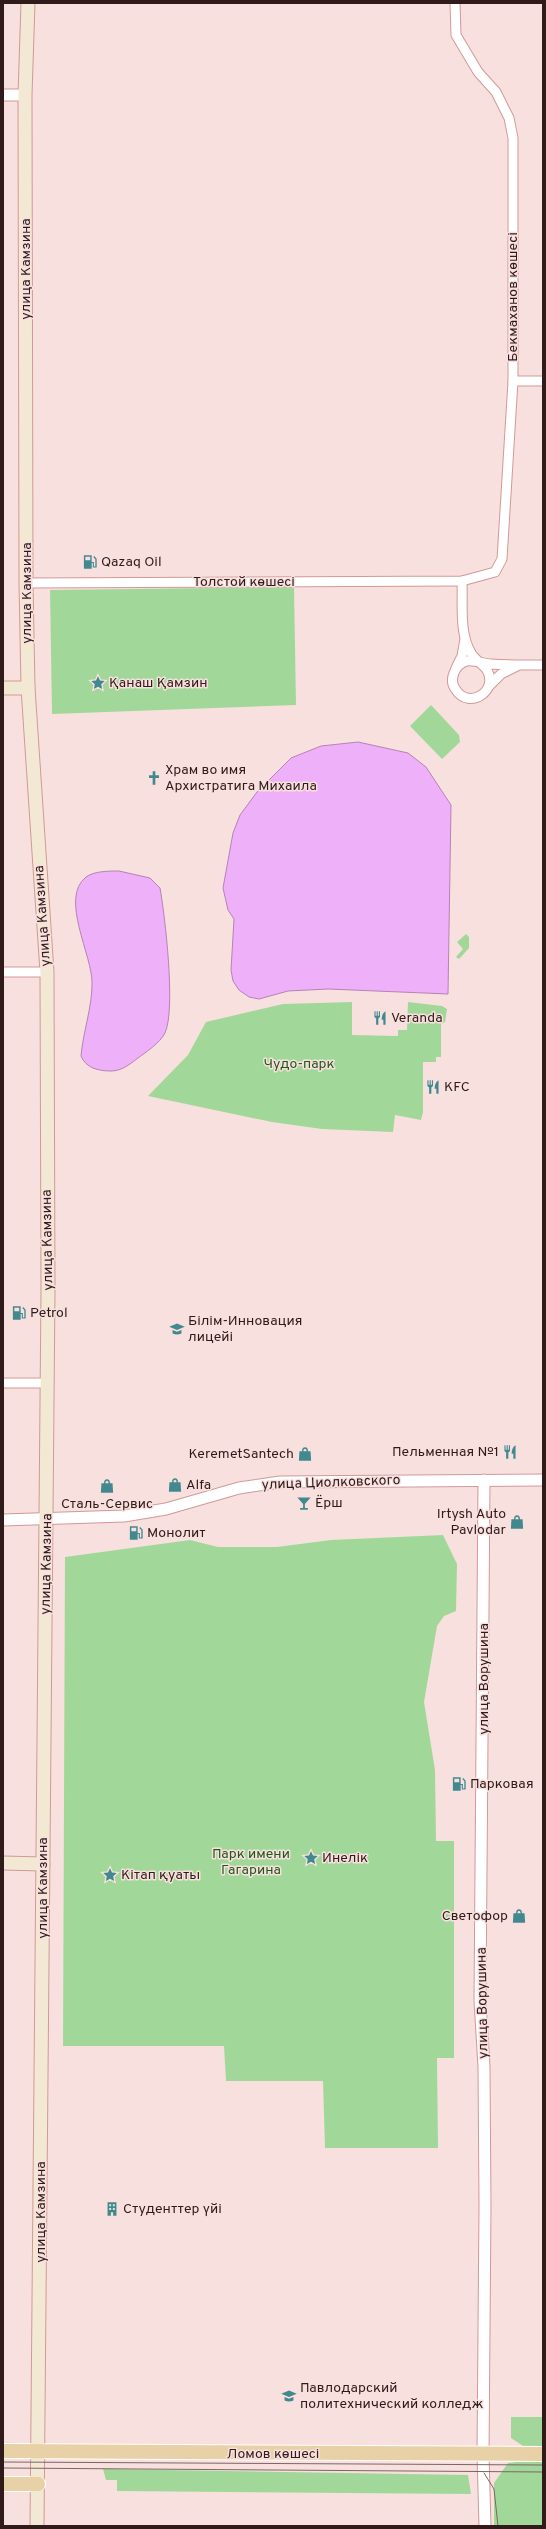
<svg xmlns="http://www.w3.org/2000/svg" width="546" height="2529" font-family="Overpass,sans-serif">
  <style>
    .green { fill: #a1d899 }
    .water { fill: #eeb0f9; stroke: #b583b6 }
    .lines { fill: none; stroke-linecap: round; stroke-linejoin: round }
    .minor-casing { stroke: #d19997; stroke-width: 11 }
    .tertiary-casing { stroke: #d19997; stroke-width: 13 }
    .secondary-casing { stroke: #d19997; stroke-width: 15 }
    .primary-casing { stroke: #fff; stroke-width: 16 }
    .minor { stroke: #fff; stroke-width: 9 }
    .tertiary { stroke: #fff; stroke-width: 11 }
    .secondary { stroke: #f3e8d3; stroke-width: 13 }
    .primary { stroke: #e8d1a7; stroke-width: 14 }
    .tram { stroke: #7c6665; stroke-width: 1 }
    .labels { text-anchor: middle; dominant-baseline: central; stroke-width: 3; stroke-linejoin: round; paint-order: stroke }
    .street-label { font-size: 14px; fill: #301b1a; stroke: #f8e0de }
    .poi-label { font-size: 14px; fill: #301b1a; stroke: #f8e0de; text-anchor: start }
    .park-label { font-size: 14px; fill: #21571b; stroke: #f8e0de }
  </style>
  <rect width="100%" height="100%" fill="#f8e0de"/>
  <g class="green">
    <polygon points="294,587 296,705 52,714 50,590"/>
    <polygon points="431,705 459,735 460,742 442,759 410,726"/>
    <polygon points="466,934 469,937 469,948 459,959 456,957 463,949 457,942"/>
    <polygon points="352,1002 352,1035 398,1036 398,1030 407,1030 408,1002 442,1006 447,1009 445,1022 441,1024 441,1057 436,1057 436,1062 423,1062 423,1112 421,1120 395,1115 393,1132 322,1129 272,1122 148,1096 188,1055 206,1022 283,1004"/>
    <polygon points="443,1535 457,1564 456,1611 444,1616 437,1626 424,1702 435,1770 436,1841 454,1841 454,2058 437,2058 438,2148 325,2148 323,2081 226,2081 224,2046 63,2046 65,1557 190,1540 218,1547 277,1547 331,1540"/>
    <polygon points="511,2417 543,2417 543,2446 523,2446 511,2438"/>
    <polygon points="543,2459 543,2526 494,2526 494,2483 508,2463"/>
    <polygon points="103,2469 468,2475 471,2494 117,2491 117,2480 106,2480"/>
  </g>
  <g class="water">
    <polygon points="358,742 408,753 426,767 451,805 448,994 328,989 288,991 259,999 249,997 239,990 233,981 231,970 234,919 228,910 223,888 233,833 240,815 257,792 291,758 321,746"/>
    <path d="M119,871L150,878L160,888C165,916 176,1009 165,1033C160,1043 146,1052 138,1058C130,1064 122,1071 111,1071C98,1071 86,1068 81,1056C83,1032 92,1008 92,984C93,956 59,898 86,877C94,871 109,871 119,871Z"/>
  </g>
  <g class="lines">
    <defs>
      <g id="minor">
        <polyline points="513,381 543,381"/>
        <path d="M462,581C463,604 459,633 471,653C475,660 483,664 487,670C499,691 469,710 456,690C448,680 455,664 467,661C475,660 484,664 491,664C508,665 526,665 543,665"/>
        <polyline points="26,583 462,581 495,572 502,559 513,381 513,138 509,118 496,92 478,72 456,35 455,3"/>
        <polyline points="456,668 462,656 465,639"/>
        <polyline points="490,685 501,674 517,666"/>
        <polyline points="3,972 47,972"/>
        <polyline points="3,1383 48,1383"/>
      </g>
      <g id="tertiary">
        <polyline points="3,95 25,95"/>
        <polyline points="484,1480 480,2001 484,2067 485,2206 483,2455 485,2526"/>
        <polyline points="3,1520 124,1516 166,1509 239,1488 280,1482 543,1480"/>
      </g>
      <g id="secondary">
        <polyline points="28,3 25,95 26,583 28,688 47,972 48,1290 37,2526"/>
        <polyline points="3,688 28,688"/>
        <polyline points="3,1863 43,1864"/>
      </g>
      <g id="primary">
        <polyline points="3,2451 543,2454"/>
        <polyline points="3,2484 38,2484"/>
      </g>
    </defs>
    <use href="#minor" class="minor-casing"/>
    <use href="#tertiary" class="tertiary-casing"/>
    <use href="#secondary" class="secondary-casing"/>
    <use href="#primary" class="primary-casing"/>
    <use href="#minor" class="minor"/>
    <use href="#tertiary" class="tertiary"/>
    <use href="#secondary" class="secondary"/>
    <use href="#primary" class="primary"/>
    <g class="tram">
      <polyline points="3,2462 543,2465"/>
      <polyline points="3,2468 543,2472"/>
      <polyline points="484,2473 494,2489 498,2526"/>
    </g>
  </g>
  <defs>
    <symbol id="fuel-bare" viewBox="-9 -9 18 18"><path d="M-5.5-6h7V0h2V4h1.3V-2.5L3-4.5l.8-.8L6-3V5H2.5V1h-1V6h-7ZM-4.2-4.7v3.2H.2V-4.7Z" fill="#41898e" stroke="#f8e0de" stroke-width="2.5" paint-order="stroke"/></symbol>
    <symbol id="sight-bare" viewBox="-9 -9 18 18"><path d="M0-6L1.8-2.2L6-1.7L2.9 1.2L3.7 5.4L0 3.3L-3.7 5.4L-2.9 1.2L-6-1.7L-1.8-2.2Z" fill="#41898e" stroke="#f8e0de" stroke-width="2.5" paint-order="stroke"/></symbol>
    <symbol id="church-bare" viewBox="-9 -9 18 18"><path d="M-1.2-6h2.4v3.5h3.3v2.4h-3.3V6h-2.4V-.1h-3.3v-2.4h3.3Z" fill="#41898e" stroke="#f8e0de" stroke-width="2.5" paint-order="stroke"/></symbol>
    <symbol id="restaurant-bare" viewBox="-9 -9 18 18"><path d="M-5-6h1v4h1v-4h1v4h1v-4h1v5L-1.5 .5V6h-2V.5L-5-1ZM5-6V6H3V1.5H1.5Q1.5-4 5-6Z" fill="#41898e" stroke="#f8e0de" stroke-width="2.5" paint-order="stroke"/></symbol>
    <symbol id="school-bare" viewBox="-9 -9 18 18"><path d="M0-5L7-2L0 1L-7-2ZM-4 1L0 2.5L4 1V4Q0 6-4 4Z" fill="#41898e" stroke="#f8e0de" stroke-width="2.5" paint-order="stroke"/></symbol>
    <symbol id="shop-bare" viewBox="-9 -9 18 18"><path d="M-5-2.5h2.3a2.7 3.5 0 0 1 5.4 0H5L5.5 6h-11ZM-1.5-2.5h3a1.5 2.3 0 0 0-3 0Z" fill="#41898e" stroke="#f8e0de" stroke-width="2.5" paint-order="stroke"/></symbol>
    <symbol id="bar-bare" viewBox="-9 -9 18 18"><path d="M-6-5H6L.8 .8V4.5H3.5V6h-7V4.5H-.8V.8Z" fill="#41898e" stroke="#f8e0de" stroke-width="2.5" paint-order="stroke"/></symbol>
    <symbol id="building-bare" viewBox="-9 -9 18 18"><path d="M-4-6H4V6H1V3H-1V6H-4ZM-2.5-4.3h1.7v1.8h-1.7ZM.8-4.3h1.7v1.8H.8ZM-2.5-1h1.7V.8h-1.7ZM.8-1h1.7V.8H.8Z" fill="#41898e" stroke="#f8e0de" stroke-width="2.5" paint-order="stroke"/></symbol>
    <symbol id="university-bare" viewBox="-9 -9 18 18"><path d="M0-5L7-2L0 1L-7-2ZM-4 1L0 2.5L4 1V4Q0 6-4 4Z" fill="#41898e" stroke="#f8e0de" stroke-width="2.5" paint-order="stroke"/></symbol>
  </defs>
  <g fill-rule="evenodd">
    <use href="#fuel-bare" x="80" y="552" width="20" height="20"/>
    <use href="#sight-bare" x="88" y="673" width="20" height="20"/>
    <use href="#church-bare" x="144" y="768" width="20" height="20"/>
    <use href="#restaurant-bare" x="370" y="1008" width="20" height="20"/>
    <use href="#restaurant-bare" x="423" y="1077" width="20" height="20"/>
    <use href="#fuel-bare" x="9" y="1303" width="20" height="20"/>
    <use href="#school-bare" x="167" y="1319" width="20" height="20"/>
    <use href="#restaurant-bare" x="500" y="1442" width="20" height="20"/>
    <use href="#shop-bare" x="295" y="1444" width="20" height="20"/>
    <use href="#shop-bare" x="165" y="1475" width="20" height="20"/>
    <use href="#shop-bare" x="97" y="1476" width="20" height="20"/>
    <use href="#bar-bare" x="294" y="1493" width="20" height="20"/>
    <use href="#shop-bare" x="507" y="1512" width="20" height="20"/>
    <use href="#fuel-bare" x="126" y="1523" width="20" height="20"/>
    <use href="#fuel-bare" x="449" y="1774" width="20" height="20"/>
    <use href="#sight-bare" x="301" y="1848" width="20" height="20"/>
    <use href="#sight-bare" x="100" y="1865" width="20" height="20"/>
    <use href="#shop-bare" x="509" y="1906" width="20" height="20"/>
    <use href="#building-bare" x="102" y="2199" width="20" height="20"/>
    <use href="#university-bare" x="279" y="2386" width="20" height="20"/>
  </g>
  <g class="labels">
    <g class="street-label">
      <text transform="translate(26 269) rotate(-90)">улица Камзина</text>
      <text transform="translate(513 297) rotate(-90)">Бекмаханов көшесі</text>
      <text x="244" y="582">Толстой көшесі</text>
      <text transform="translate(27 593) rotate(-90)">улица Камзина</text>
      <text transform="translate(43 916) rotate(-94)">улица Камзина</text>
      <text transform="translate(48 1240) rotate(-91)">улица Камзина</text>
      <text transform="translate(331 1483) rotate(-2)">улица Циолковского</text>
      <text transform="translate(47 1564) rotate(-89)">улица Камзина</text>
      <text transform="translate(484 1679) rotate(-90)">улица Ворушина</text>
      <text transform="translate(43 1888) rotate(-90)">улица Камзина</text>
      <text transform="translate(483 2003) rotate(-91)">улица Ворушина</text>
      <text transform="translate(41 2212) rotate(-90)">улица Камзина</text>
      <text x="273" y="2454">Ломов көшесі</text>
    </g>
    <g class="poi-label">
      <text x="101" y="562">Qazaq Oil</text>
      <text x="109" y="683">Қанаш Қамзин</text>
      <text x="165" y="770">Храм во имя<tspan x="165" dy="16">Архистратига Михаила</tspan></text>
      <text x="391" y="1018">Veranda</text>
      <text x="444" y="1087">KFC</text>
      <text x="30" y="1313">Petrol</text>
      <text x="188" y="1321">Білім-Инновация<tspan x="188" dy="16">лицейі</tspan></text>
      <text x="499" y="1452" text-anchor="end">Пельменная №1</text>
      <text x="294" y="1454" text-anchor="end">KeremetSantech</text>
      <text x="186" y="1485">Alfa</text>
      <text x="315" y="1503">Ёрш</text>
      <text x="107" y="1504" text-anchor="middle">Сталь-Сервис</text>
      <text x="506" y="1514" text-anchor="end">Irtysh Auto<tspan x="506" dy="16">Pavlodar</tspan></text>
      <text x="147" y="1533">Монолит</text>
      <text x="470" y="1784">Парковая</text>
      <text x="322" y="1858">Инелік</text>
      <text x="121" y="1875">Кітап қуаты</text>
      <text x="508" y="1916" text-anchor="end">Светофор</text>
      <text x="123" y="2209">Студенттер үйі</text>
      <text x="300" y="2388">Павлодарский<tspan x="300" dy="16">политехнический колледж</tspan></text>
    </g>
    <g class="park-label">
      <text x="299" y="1064">Чудо-парк</text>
      <text x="251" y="1854">Парк имени<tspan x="251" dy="16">Гагарина</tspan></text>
    </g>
  </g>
  <rect width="546" height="2529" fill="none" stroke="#301b1a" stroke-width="8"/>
</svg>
